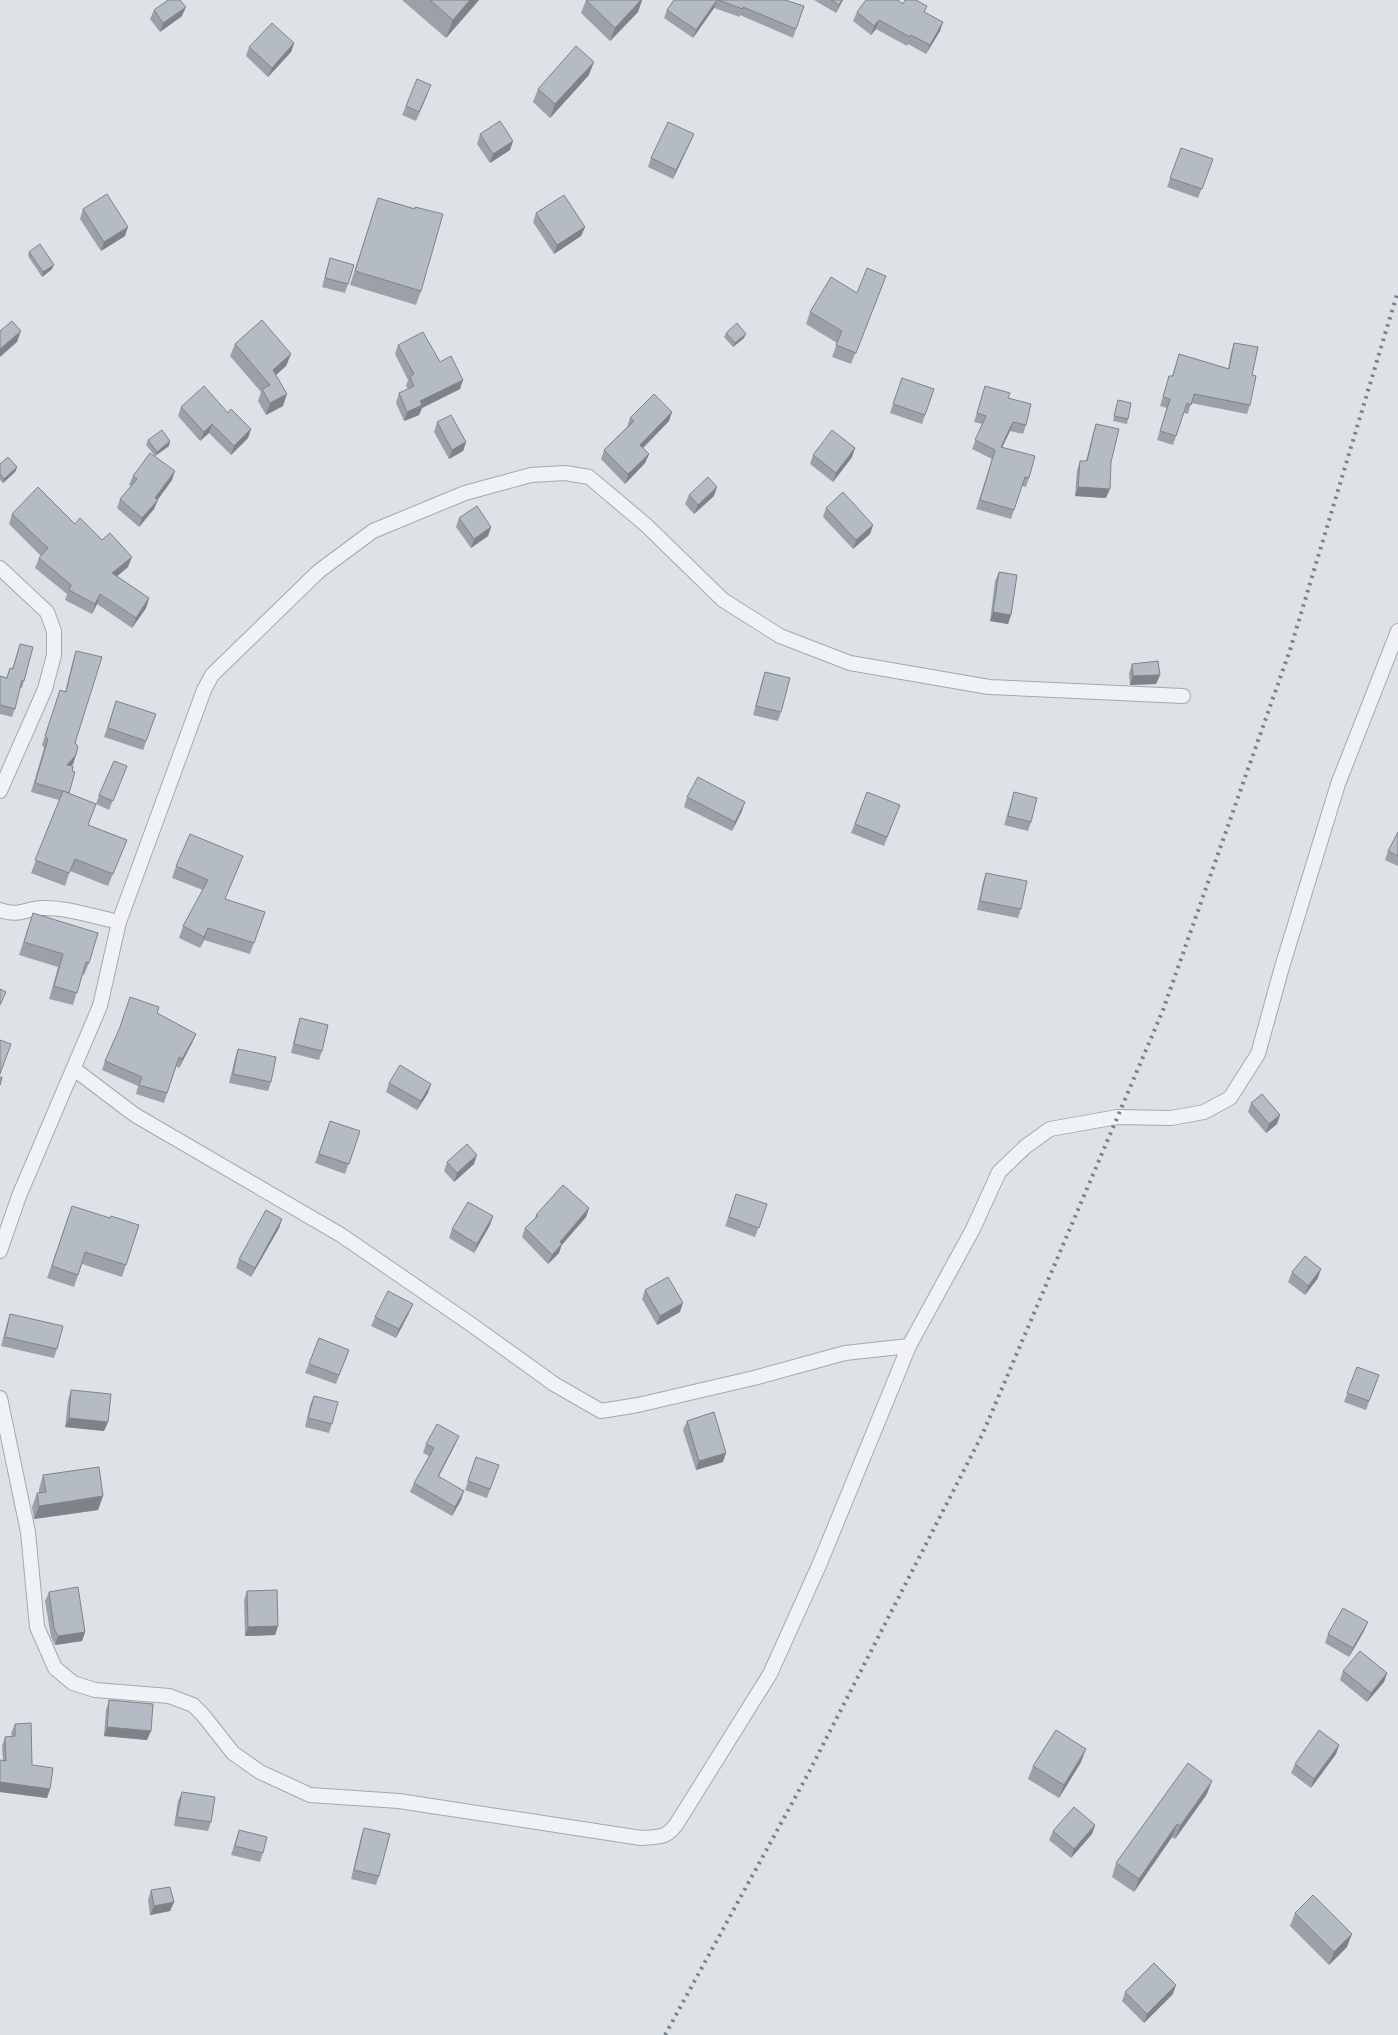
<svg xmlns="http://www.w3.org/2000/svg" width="1398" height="2035" font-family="Signika,sans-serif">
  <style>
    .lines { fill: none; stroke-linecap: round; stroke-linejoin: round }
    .street-casing { stroke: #a3a9b1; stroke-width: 16 }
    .street { stroke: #f0f2f5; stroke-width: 14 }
    .rail { stroke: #778290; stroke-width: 4; stroke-dasharray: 2.5 5; stroke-linecap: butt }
    .wall { fill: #9ca1a9 }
    .shaded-wall { fill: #7f8389 }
    .building { fill: #b5bbc4; stroke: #7f8389 }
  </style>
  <rect width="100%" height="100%" fill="#dde2e7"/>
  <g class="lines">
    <defs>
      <g id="street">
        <polyline points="0,568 47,612 54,631 54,655 45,689 0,791"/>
        <path d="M0,910C19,917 24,909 42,908C67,907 94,917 119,922"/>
        <polyline points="74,1069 135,1115 341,1235 472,1325 554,1384 601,1411 638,1405 754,1378 845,1353 909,1346"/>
        <polyline points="0,1251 19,1196 100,1006 119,922 204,690 212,675 319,571 373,531 465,493 531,475 565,473 589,477 646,525 723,600 780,636 850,663 989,687 1183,696"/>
        <path d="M0,1398L28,1532L37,1627L55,1668L73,1683L95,1690L169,1696L193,1705L203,1715L233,1753L260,1772L310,1795L399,1801L641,1838C661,1837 668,1838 679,1820L770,1674L820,1563L909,1346L973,1229L999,1172L1025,1147L1050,1129L1117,1117L1171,1118L1204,1112L1230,1098L1258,1054L1282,967L1338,784L1398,631"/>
      </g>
    </defs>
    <use href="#street" class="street-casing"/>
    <use href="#street" class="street"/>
    <polyline class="rail" points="665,2035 808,1774 983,1433 1163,1010 1290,650 1398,291"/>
  </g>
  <g class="wall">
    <polygon points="402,0 479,0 446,38"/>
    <polygon points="586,0 642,0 638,12 610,41 581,13"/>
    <polygon points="674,0 785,0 804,6 793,38 740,15 740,17 714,8 693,38 664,18 667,10"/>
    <polygon points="814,0 843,0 836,13"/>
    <polygon points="903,4 925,12 943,22 940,31 926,54 908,44 907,46 876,29 871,35 853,21 857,12"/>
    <polygon points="154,10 182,16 160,32 150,19"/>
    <polygon points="294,43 291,52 268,77 246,56 249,47"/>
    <polygon points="589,75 550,118 533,102 538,89"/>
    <polygon points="428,94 416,121 402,115 406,106"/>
    <polygon points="480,134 513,141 510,150 490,163 477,144"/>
    <polygon points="694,134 690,143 673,179 648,167 651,158"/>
    <polygon points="1181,148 1213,159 1198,198 1167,187"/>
    <polygon points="378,198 414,209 421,291 416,305 350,285"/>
    <polygon points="83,209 125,236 101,251 80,219"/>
    <polygon points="536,213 585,227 581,236 554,254 533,222"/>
    <polygon points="29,252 52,269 42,277 28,256"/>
    <polygon points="330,258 348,284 345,293 322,287"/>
    <polygon points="882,287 851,364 832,357 837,343 806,324 810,312 857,293"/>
    <polygon points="726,333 744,338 733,347 724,337"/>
    <polygon points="1234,343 1252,375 1250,405 1247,414 1191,403 1188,414 1184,413 1173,445 1157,440 1167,408 1160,406 1169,376 1172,376 1179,354 1228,369 1231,352"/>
    <polygon points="235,344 291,354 286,366 276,375 283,406 266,415 258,401 261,392 230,356"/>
    <polygon points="398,345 440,362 460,389 422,408 419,415 404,421 396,403 399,393 408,389 406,386 408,380 395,354"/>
    <polygon points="902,378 934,389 922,424 890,413"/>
    <polygon points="985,386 1008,398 1026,425 1023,434 1010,431 1002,447 1029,478 1026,487 1022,486 1011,519 976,509 992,459 972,449 982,424 974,422"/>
    <polygon points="1118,400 1128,419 1127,424 1113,421"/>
    <polygon points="181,407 228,413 251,429 248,438 231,455 209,433 200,441 178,416"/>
    <polygon points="672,412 669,421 643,448 649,454 645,463 625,484 601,459 604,450 627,427 630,418"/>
    <polygon points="437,422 466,442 463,451 449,459 434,432"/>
    <polygon points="1096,424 1106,498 1075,496 1077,470 1080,461 1086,461 1093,433"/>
    <polygon points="148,440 169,446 155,456 146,445"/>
    <polygon points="855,448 852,457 833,482 810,464 813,455"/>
    <polygon points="0,464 17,467 15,472 3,483 0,480"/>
    <polygon points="133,476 172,480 157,500 154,509 139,527 117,508 120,499 131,486 129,485"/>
    <polygon points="689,495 714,496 694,514 685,504"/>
    <polygon points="826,508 873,525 870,534 853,549 823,517"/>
    <polygon points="12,514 75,524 128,567 117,576 149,598 146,608 132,628 97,604 92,614 65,600 67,594 35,568 39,558 41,556 9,524"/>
    <polygon points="459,518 491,527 488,536 471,548 456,527"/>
    <polygon points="999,572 1011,615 1008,624 990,621 995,581"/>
    <polygon points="20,644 24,681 22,688 20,688 15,709 12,717 0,714 0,676 6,678 10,668 12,669"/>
    <polygon points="76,651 76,755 73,764 71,766 72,771 75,772 68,793 96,804 99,795 127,766 109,810 96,804 88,825 127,840 108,886 70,871 65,886 31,873 59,800 31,792 44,748 42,745 57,699 65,692 73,660"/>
    <polygon points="1132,664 1160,675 1156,684 1130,685 1129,673"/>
    <polygon points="765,672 781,712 778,721 753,715 762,681"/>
    <polygon points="116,701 156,714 143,750 104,737"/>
    <polygon points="867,792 900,805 884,846 851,833"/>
    <polygon points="1014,792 1031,822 1028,831 1004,825"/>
    <polygon points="687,797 742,811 732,831 684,807"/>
    <polygon points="1398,832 1398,866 1385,860 1388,851"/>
    <polygon points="243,856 225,899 265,912 250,954 204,940 200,948 179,938 183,926 203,890 172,878 176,866"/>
    <polygon points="986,873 1021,909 1018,918 977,910 983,882"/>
    <polygon points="33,913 89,963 84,975 82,974 73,1005 49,999 58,967 19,955"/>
    <polygon points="157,1013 196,1034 192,1043 179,1068 176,1066 164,1103 136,1094 138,1086 102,1070 105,1061"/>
    <polygon points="300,1018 322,1051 319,1060 291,1053 297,1027"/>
    <polygon points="238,1049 271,1082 268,1091 229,1083 235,1058"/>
    <polygon points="389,1083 428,1093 417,1110 386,1092"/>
    <polygon points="1251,1103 1280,1115 1277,1124 1266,1133 1248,1112"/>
    <polygon points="330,1121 360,1131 345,1174 315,1163"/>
    <polygon points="447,1162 474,1164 454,1182 444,1171"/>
    <polygon points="736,1194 767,1204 755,1237 725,1226"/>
    <polygon points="589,1208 586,1217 562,1244 559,1253 548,1264 522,1237 525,1228 535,1218 536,1215"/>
    <polygon points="493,1216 490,1225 474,1253 449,1238 452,1229"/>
    <polygon points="68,1217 110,1218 126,1265 122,1277 82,1264 74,1287 47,1278"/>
    <polygon points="282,1219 279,1228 251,1277 236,1268 239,1259"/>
    <polygon points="1292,1272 1318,1278 1305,1295 1288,1282"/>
    <polygon points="645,1290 680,1312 657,1325 642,1299"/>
    <polygon points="409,1313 396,1338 371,1326 375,1317"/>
    <polygon points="10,1314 57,1349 54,1358 1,1346 7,1323"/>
    <polygon points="319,1338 349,1350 336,1384 305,1373"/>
    <polygon points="1357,1367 1379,1375 1366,1410 1344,1402"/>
    <polygon points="71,1390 108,1422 104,1431 65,1427 68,1400"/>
    <polygon points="314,1396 332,1424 329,1433 305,1427 310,1405"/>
    <polygon points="687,1421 723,1462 696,1470 683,1430"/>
    <polygon points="459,1436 455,1445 439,1476 461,1500 452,1516 410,1492 414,1483 429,1456 423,1453 426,1444"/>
    <polygon points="476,1457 499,1465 487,1498 465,1490"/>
    <polygon points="43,1475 103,1496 98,1510 34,1519 32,1507 37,1493 39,1493 39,1489"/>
    <polygon points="247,1591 278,1626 275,1635 245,1636 244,1600"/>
    <polygon points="49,1592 85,1632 82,1641 55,1645 51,1637 45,1601"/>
    <polygon points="1364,1631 1349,1657 1325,1643 1328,1634"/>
    <polygon points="1343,1671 1387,1673 1384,1682 1367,1702 1340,1680"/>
    <polygon points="109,1700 147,1740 104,1736 106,1710"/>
    <polygon points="15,1724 32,1765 50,1789 47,1798 0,1792 0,1761 3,1761 2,1746 5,1737 12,1736 11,1733"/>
    <polygon points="1339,1745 1336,1754 1311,1788 1291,1773 1295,1764"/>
    <polygon points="1081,1762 1059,1798 1028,1779 1033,1766"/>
    <polygon points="182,1792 211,1822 208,1831 174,1826 178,1801"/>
    <polygon points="1207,1794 1175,1839 1172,1837 1134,1892 1112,1877 1116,1863"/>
    <polygon points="1095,1825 1092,1834 1071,1858 1049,1840 1053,1831"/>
    <polygon points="364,1828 379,1876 376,1885 351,1879 361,1837"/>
    <polygon points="239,1830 263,1853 260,1862 231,1855"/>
    <polygon points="151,1890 174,1902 170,1911 150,1915 148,1900"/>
    <polygon points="1295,1913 1347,1947 1329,1965 1290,1926"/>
    <polygon points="1125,1992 1173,1994 1144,2023 1122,2001"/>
  </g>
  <g class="shaded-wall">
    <polygon points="470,0 479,0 446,38 453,20"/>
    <polygon points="641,0 642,0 638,12 610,41 615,28"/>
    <polygon points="717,0 714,8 693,38 696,30"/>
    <polygon points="842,0 843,0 836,13 839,5"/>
    <polygon points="186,7 182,16 160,32 163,23"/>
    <polygon points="879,20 876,29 871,35 874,26"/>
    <polygon points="943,22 940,31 926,54 930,45"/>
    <polygon points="294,43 291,52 268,77 272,68"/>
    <polygon points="594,62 589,75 550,118 555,104"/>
    <polygon points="694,134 690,143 673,179 676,170"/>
    <polygon points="513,141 510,150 490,163 493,154"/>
    <polygon points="128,227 125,236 101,251 104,242"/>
    <polygon points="585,227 581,236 554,254 557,245"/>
    <polygon points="54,265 52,269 42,277 43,272"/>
    <polygon points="21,331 17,342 0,357 0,349"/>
    <polygon points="746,334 744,338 733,347 735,343"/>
    <polygon points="291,354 286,366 268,382 273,370"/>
    <polygon points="463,380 460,389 422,408 419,415 404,421 407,412 420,401"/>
    <polygon points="287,394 283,406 266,415 270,403"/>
    <polygon points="672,412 669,421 637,454 640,445"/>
    <polygon points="1013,422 1010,431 998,456 1001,447"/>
    <polygon points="212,424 209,433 200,441 204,432"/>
    <polygon points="251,429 248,438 231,455 234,446"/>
    <polygon points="170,441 169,446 155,456 157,452"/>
    <polygon points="466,442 463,451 449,459 452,450"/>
    <polygon points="855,448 852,457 833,482 836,473"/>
    <polygon points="649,454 645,463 625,484 628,474"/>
    <polygon points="17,467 15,472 3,483 4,479"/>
    <polygon points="175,471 172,480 156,502 158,500 154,509 139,527 142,518 155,498"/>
    <polygon points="717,487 714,496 694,514 698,505"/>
    <polygon points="1078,487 1110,489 1106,498 1075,496"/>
    <polygon points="873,525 870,534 853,549 856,540"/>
    <polygon points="491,527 488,536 471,548 474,539"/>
    <polygon points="132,557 128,567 109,583 112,573"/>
    <polygon points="100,594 97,604 92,614 95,604"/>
    <polygon points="149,598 146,608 132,628 136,618"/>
    <polygon points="993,612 1011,615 1008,624 990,621"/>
    <polygon points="1160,675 1156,684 1130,685 1133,676"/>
    <polygon points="76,755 73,764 63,774 67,765"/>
    <polygon points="745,802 742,811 732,831 735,822"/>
    <polygon points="208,928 204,940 200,948 204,937"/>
    <polygon points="196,1034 192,1043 179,1068 182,1059"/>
    <polygon points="431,1084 428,1093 417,1110 421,1101"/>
    <polygon points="1280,1115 1277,1124 1266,1133 1269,1124"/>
    <polygon points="477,1155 474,1164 454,1182 457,1173"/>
    <polygon points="589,1208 586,1217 561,1246 562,1244 559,1253 548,1264 552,1255 560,1242"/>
    <polygon points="493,1216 490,1225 474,1253 477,1244"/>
    <polygon points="282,1219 279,1228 251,1277 255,1268"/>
    <polygon points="1321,1269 1318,1278 1305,1295 1308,1286"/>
    <polygon points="683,1303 680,1312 657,1325 660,1316"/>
    <polygon points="413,1304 409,1313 396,1338 399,1329"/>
    <polygon points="69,1418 108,1422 104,1431 65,1427"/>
    <polygon points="459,1436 455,1445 434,1485 438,1476"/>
    <polygon points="726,1453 723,1462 696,1470 699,1461"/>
    <polygon points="464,1491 461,1500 452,1516 455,1507"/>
    <polygon points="103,1496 98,1510 34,1519 39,1506"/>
    <polygon points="1368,1622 1364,1631 1349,1657 1353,1648"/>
    <polygon points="278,1626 275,1635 245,1636 248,1627"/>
    <polygon points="85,1632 82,1641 55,1645 58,1636"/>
    <polygon points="1387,1673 1384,1682 1367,1702 1371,1693"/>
    <polygon points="107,1727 151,1731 147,1740 104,1736"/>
    <polygon points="1339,1745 1336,1754 1311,1788 1314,1779"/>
    <polygon points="1086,1749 1081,1762 1059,1798 1064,1785"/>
    <polygon points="1212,1781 1207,1794 1175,1839 1180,1826"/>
    <polygon points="0,1782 50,1789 47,1798 0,1792"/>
    <polygon points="1177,1824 1172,1837 1134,1892 1139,1879"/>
    <polygon points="1095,1825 1092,1834 1071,1858 1074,1849"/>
    <polygon points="174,1902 170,1911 150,1915 154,1906"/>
    <polygon points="1352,1934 1347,1947 1329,1965 1334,1952"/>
    <polygon points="1176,1985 1173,1994 1144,2023 1147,2014"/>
  </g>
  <g class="building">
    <polygon points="168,0 180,0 186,7 163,23 154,10"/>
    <polygon points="430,0 470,0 453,20"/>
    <polygon points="586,0 641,0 615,28"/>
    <polygon points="674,0 717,0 696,30 667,10"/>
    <polygon points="718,0 785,0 804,6 796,29 743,7 743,9"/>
    <polygon points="831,0 842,0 839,5"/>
    <polygon points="866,0 898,0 903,4 905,0 916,0 927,6 924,12 943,22 930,45 911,35 910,37 879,20 874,26 857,12"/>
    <polygon points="272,23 294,43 272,68 249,47"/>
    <polygon points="576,46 594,62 555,104 538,89"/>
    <polygon points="417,79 431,85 419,112 406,106"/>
    <polygon points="500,121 513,141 493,154 480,134"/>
    <polygon points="668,122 694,134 676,170 651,158"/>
    <polygon points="1181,148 1213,159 1202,189 1170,178"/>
    <polygon points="107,194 128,227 104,242 83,209"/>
    <polygon points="564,195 585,227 557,245 536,213"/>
    <polygon points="378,198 415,209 415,207 443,214 421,291 355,271"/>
    <polygon points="40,244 54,265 43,272 29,252"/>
    <polygon points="330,258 354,265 348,284 325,278"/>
    <polygon points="867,268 886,276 856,353 836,345 842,331 810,312 831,277 857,293"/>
    <polygon points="262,320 291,354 273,370 287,394 270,403 262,389 270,385 235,344"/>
    <polygon points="12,321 21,331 0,349 0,331"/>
    <polygon points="737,323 746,334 735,343 726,333"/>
    <polygon points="423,332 440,362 451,356 463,380 420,401 422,405 407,412 399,393 414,386 410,377 414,374 398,345"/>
    <polygon points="1234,343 1258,347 1252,375 1256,376 1250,405 1194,394 1191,405 1187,403 1176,436 1160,431 1170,399 1163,397 1169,376 1173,376 1179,354 1229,369"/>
    <polygon points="902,378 934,389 925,415 893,404"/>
    <polygon points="204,386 228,413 231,409 251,429 234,446 212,424 204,432 181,407"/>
    <polygon points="985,386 1010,393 1008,398 1031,404 1026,425 1013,422 1001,447 1035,456 1029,478 1025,477 1014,510 980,500 995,450 975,440 986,416 977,413"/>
    <polygon points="654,394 672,412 640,445 649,454 628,474 604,450 634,421 630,418"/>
    <polygon points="1118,400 1131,403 1128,419 1114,416"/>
    <polygon points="451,415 466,442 452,450 437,422"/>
    <polygon points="1096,424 1119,429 1111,462 1110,489 1078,487 1080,461 1087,461"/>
    <polygon points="162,430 170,441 157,452 148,440"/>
    <polygon points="832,430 855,448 836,473 813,455"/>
    <polygon points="150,453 175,471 155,498 158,500 142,518 120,499 137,479 133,476"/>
    <polygon points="8,457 17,467 4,479 0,474 0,464"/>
    <polygon points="708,477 717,487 698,505 689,495"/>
    <polygon points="38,487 75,524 80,518 102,540 110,533 132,557 112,573 149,598 136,618 100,594 95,604 69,590 71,585 39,558 48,548 12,514"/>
    <polygon points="843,492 873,525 856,540 826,508"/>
    <polygon points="477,506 491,527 474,539 459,518"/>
    <polygon points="999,572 1017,575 1011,615 993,612"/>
    <polygon points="20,644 33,647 24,681 22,680 15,709 0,705 0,676 7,678 10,668 13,669"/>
    <polygon points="76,651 102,657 75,743 78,746 76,755 67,765 73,766 72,771 75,772 69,793 35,783 48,739 45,736 60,690 66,692"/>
    <polygon points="1158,661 1160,675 1133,676 1132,664"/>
    <polygon points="765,672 790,678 781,712 756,706"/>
    <polygon points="116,701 156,714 146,741 108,728"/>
    <polygon points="114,761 127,766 113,801 99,795"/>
    <polygon points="698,777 745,802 735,822 687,797"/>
    <polygon points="63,791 96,804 88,825 127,840 113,874 75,859 69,873 35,860"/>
    <polygon points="867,792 900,805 887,837 855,824"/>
    <polygon points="1014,792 1037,798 1031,822 1008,816"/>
    <polygon points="1398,832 1398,856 1388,851"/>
    <polygon points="190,834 243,856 225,899 265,912 254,943 208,928 204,937 183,926 208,880 176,866"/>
    <polygon points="986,873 1027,881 1021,909 980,901"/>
    <polygon points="33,913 98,933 89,963 86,962 77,993 54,986 63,954 24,942"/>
    <polygon points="0,989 6,992 0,1005"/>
    <polygon points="130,997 159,1007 157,1013 196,1034 182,1059 179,1057 167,1093 139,1085 142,1077 105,1061 120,1027"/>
    <polygon points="300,1018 328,1025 322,1051 294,1044"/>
    <polygon points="0,1040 11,1044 0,1074"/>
    <polygon points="238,1049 276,1057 271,1082 233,1074"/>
    <polygon points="400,1065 431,1084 421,1101 389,1083"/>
    <polygon points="0,1077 2,1077 0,1085"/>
    <polygon points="1262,1094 1280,1115 1269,1124 1251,1103"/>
    <polygon points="330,1121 360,1131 349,1164 319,1154"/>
    <polygon points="467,1144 477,1155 457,1173 447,1162"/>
    <polygon points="563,1185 589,1208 560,1242 562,1244 552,1255 525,1228 538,1216 536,1215"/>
    <polygon points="736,1194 767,1204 759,1228 729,1217"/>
    <polygon points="468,1202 493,1216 477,1244 452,1229"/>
    <polygon points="72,1206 110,1218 111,1216 139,1225 126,1265 85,1252 78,1275 52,1266"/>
    <polygon points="266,1210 282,1219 255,1268 239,1259"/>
    <polygon points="1305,1256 1321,1269 1308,1286 1292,1272"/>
    <polygon points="668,1277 683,1303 660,1316 645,1290"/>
    <polygon points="388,1291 413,1304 399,1329 375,1317"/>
    <polygon points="10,1314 63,1326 57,1349 5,1337"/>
    <polygon points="319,1338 349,1350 339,1375 309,1364"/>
    <polygon points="1357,1367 1379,1375 1369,1401 1347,1393"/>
    <polygon points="71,1390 111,1394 108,1422 69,1418"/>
    <polygon points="314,1396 338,1402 332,1424 308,1418"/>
    <polygon points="714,1412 726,1453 699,1461 687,1421"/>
    <polygon points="437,1424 459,1436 438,1476 464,1491 455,1507 414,1483 434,1448 426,1444"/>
    <polygon points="476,1457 499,1465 490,1489 468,1481"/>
    <polygon points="99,1467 103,1496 39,1506 37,1493 46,1492 43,1475"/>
    <polygon points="78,1587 85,1632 58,1636 54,1628 49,1592"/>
    <polygon points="277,1590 278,1626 248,1627 247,1591"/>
    <polygon points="1343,1608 1368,1622 1353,1648 1328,1634"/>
    <polygon points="1360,1651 1387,1673 1371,1693 1343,1671"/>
    <polygon points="109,1700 153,1704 151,1731 107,1727"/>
    <polygon points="31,1723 32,1765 53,1768 50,1789 0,1782 0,1760 6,1761 5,1737 15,1736 15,1724"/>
    <polygon points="1056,1730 1086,1749 1064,1785 1033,1766"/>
    <polygon points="1319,1730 1339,1745 1314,1779 1295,1764"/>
    <polygon points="1188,1763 1212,1781 1180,1826 1177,1824 1139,1879 1116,1863"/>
    <polygon points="182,1792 215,1797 211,1822 177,1817"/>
    <polygon points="1074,1807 1095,1825 1074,1849 1053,1831"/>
    <polygon points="364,1828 390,1834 379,1876 354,1870"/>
    <polygon points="239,1830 267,1837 263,1853 235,1846"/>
    <polygon points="170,1887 174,1902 154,1906 151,1890"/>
    <polygon points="1313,1895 1352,1934 1334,1952 1295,1913"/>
    <polygon points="1154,1963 1176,1985 1147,2014 1125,1992"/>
  </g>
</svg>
